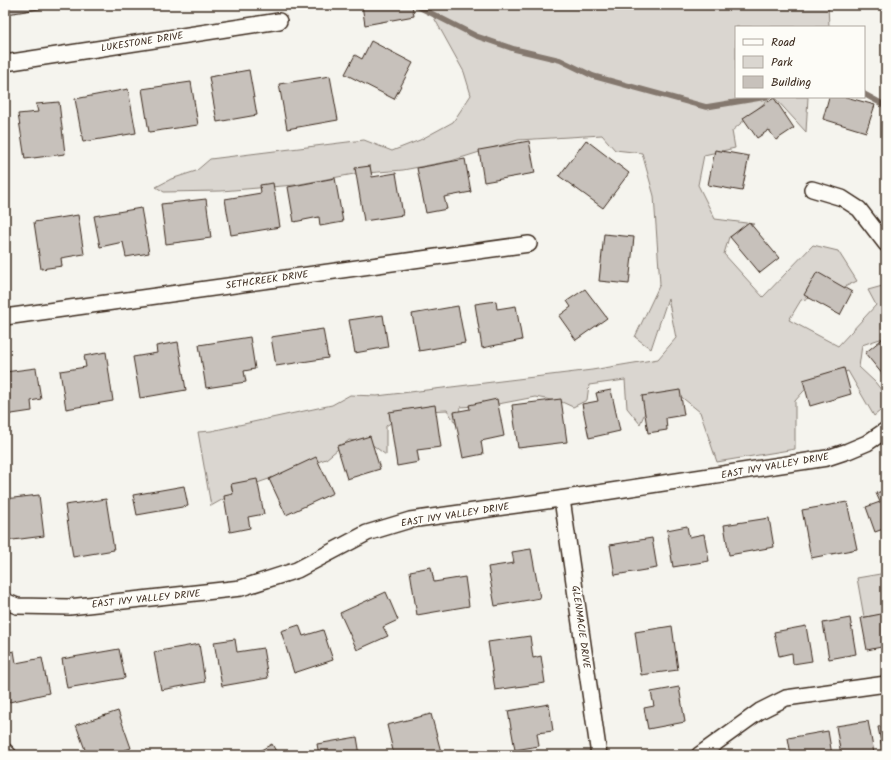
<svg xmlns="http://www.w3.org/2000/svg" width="891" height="760" font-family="Kalam,sans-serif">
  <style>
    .green { fill: #dad6d0; stroke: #8a8077 }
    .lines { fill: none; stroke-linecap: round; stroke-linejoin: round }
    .stream { stroke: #84786e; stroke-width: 5.5 }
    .building { fill: #c7c1bb; stroke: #3b2a1e }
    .street-casing { stroke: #3b2a1e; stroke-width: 18 }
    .street { stroke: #fdfcf7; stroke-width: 15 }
    .labels { text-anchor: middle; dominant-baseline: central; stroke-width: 4; stroke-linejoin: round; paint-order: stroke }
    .street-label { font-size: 10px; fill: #3b2a1e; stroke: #fdfcf7 }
  </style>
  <rect width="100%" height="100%" fill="#f5f4ee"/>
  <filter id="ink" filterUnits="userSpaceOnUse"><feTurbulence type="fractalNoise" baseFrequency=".025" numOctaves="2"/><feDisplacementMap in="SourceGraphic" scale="8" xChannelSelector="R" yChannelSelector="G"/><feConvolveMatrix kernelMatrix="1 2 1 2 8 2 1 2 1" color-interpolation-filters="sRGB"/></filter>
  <g filter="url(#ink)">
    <g class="green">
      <polygon points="427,5 828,5 829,27 736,27 736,97 771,97 732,131 735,148 704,155 698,185 715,219 754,224 729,237 724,254 763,297 813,245 838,251 857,281 830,294 801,300 789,320 838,346 876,305 868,290 886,285 886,337 862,345 859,367 875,382 886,396 886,406 874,416 848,371 810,384 795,401 795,449 717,462 700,412 679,395 652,397 640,424 627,408 625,380 589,385 587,400 573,407 562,402 535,397 493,405 460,407 458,427 447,410 407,412 386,426 386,455 370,443 349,440 326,459 243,488 211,506 198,432 211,431 332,405 350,395 377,396 592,370 658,359 676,338 668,298 651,349 635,337 660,284 654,196 642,153 615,150 602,135 518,140 451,161 403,170 354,174 295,185 221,191 164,192 156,187 171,179 196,171 210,159 364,140 392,151 420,140 453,122 471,95 464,72"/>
      <polygon points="774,97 808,97 806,132"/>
      <polygon points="886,573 886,614 864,617 857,578"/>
    </g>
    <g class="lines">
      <g class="stream">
        <polyline points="415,5 476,36 514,49 560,60 593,76 706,107 766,97"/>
        <polyline points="864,94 886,106"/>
      </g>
    </g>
    <g class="building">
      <polygon points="6,5 58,5 58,6 7,14"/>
      <polygon points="362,5 412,5 414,16 365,25"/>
      <polygon points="371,41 413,63 394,99 345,74 355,55 362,59"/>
      <polygon points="249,70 257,115 217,122 209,77"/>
      <polygon points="330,76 338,120 287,129 279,84"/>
      <polygon points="191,82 198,125 149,132 142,89"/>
      <polygon points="128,89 136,133 83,142 75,99"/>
      <polygon points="829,97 846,97 875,105 866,132 823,119"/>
      <polygon points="774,98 794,128 776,140 769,130 757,138 743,118"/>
      <polygon points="59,102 65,154 25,159 18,114 38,112 36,104"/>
      <polygon points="586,140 629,173 603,208 559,176"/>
      <polygon points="529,141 535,173 484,182 479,150"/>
      <polygon points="715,150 749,156 742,191 708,185"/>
      <polygon points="465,159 471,192 444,197 447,209 426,213 417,168"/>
      <polygon points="370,166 372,177 396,173 403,215 364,221 355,168"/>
      <polygon points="335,178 343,222 320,226 319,217 294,222 288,187"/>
      <polygon points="273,183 280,227 231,235 225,199 261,193 260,185"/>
      <polygon points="206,199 211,238 166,244 161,204"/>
      <polygon points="141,208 149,253 126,257 123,242 100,247 94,216"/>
      <polygon points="78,215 84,254 61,258 62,266 41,269 34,222"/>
      <polygon points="749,222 779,258 760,273 730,237"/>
      <polygon points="604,234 634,237 629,284 599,281"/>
      <polygon points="817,272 852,292 840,315 804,295"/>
      <polygon points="585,289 607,318 576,340 559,316 571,307 567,301"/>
      <polygon points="496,301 497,309 516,306 522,340 482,348 475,304"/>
      <polygon points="458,306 465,343 419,351 412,314"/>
      <polygon points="383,315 388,347 355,353 349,320"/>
      <polygon points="323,329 328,358 276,366 271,337"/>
      <polygon points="886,336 886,372 883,375 865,353"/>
      <polygon points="250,337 255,369 244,371 246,382 206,388 199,345"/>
      <polygon points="178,342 186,390 140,398 133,357 157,353 156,346"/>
      <polygon points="106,352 113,401 66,409 60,371 86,367 84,356"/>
      <polygon points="36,368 41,399 31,401 32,411 5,415 5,372"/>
      <polygon points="844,368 851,394 810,406 803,380"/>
      <polygon points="611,390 620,431 589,438 582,404 598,401 596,393"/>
      <polygon points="680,390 684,415 666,418 667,430 648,433 642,396"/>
      <polygon points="497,399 504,436 481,441 483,454 463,458 454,412 470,409 469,405"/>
      <polygon points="561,399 567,442 518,448 512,405"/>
      <polygon points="435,405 441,447 417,450 419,462 397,466 389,412"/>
      <polygon points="370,436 380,469 347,479 337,446"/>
      <polygon points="316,457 333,493 286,515 269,479"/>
      <polygon points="257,479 264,514 248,517 250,528 230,532 224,496 233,494 231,484"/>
      <polygon points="184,486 188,506 137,515 133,495"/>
      <polygon points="886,490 886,528 875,532 866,507 880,502 876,493"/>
      <polygon points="39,495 44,536 5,541 5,499"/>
      <polygon points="106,499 114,550 73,557 65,505"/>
      <polygon points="847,502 857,549 811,558 802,510"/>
      <polygon points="769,518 774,547 729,555 724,525"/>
      <polygon points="687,526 689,537 704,534 709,561 673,567 667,530"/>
      <polygon points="652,538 657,568 615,575 610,545"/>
      <polygon points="531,549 540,598 495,606 488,567 514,563 512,552"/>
      <polygon points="431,567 434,582 465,577 469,606 417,615 410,571"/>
      <polygon points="386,592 398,620 383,627 388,636 357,650 340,613"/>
      <polygon points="886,613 886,646 867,650 861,618"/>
      <polygon points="850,618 856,654 829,659 823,623"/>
      <polygon points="299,625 303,636 323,630 333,660 294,673 281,631"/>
      <polygon points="672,626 678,670 641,675 635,632"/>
      <polygon points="806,626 812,661 793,664 792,653 779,656 774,632"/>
      <polygon points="530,636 533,658 541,656 545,683 495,690 488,642"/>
      <polygon points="235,639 237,652 263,648 268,678 222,686 214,642"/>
      <polygon points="199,644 205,682 161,690 154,652"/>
      <polygon points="119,649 125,678 67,688 62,659"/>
      <polygon points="14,651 16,663 42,658 49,693 5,703 5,653"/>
      <polygon points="679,687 685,722 648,729 644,708 654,706 651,692"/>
      <polygon points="549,704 553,731 537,733 539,746 515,750 508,711"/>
      <polygon points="118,711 131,748 111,755 87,755 76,725"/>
      <polygon points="431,714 441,752 431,755 394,755 387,725"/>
      <polygon points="868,721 874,753 864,755 841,755 836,726"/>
      <polygon points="886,726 886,753 883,753 878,727"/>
      <polygon points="828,731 832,755 791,755 788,738"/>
      <polygon points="357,737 360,755 319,755 317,744"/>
      <polygon points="272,744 278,755 252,755"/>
    </g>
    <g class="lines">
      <defs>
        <g id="street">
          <polyline points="5,63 279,21"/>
          <polyline points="812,189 842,198 859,209 886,244"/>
          <polyline points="5,317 529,244"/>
          <polyline points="562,499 599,755"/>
          <polyline points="5,601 17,606 69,607 241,588 297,570 367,533 410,520 546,501 827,458 848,451 867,443 886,430"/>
          <polyline points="5,751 9,755"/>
          <polyline points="699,755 760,711 786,698 886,684"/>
        </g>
      </defs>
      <use href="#street" class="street-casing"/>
      <use href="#street" class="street"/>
    </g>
  </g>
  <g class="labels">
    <g class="street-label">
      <text transform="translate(142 42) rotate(-9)">LUKESTONE DRIVE</text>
      <text transform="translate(267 280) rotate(-8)">SETHCREEK DRIVE</text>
      <text transform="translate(775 466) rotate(-10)">EAST IVY VALLEY DRIVE</text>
      <text transform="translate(455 515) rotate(-9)">EAST IVY VALLEY DRIVE</text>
      <text transform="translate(146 599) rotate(-6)">EAST IVY VALLEY DRIVE</text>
      <text transform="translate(581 627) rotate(82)">GLENMACIE DRIVE</text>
    </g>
  </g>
  <rect width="891" height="760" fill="none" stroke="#fdfcf7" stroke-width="20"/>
  <rect x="10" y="10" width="871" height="740" fill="none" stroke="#3b2a1e" stroke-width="1.5" filter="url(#ink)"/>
  <rect x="735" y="26" width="130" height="72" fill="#fdfcf7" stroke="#afa8a0"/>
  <rect x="743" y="39" width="20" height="6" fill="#fdfcf7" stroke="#afa8a0"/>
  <text x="771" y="46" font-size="12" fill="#3b2a1e">Road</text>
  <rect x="743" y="56" width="20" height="12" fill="#dad6d0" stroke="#afa8a0"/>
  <text x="771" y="66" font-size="12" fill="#3b2a1e">Park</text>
  <rect x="743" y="76" width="20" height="12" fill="#c7c1bb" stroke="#afa8a0"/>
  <text x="771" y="86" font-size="12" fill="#3b2a1e">Building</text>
</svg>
